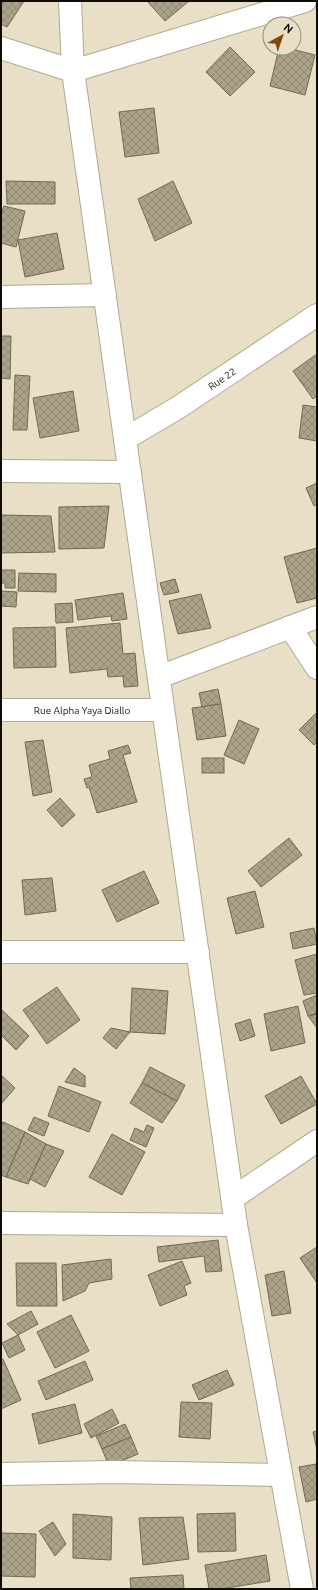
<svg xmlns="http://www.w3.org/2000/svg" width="318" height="1590" font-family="Ubuntu,sans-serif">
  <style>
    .building { fill: url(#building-cross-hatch); stroke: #716852 }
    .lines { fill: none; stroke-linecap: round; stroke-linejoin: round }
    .minor-casing { stroke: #b2a891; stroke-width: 24 }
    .tertiary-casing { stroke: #b2a891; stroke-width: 24 }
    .minor { stroke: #fff; stroke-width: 22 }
    .tertiary { stroke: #fff; stroke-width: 22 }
    .labels { text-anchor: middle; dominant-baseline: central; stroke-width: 4; stroke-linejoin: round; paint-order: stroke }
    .street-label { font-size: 10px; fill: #0f0c04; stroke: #e9dfc6 }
  </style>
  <defs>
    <pattern id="building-cross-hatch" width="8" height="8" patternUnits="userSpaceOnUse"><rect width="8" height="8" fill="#aba28a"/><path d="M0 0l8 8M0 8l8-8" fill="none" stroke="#928a75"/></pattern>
  </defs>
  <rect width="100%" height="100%" fill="#e9dfc6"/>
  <g class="building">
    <polygon points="1,1 24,1 7,27 1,24"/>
    <polygon points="147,1 189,1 165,21"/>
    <polygon points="230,47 255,72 230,96 206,72"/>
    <polygon points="279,48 288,48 315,55 305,95 270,86"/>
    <polygon points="154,108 159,153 125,157 119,112"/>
    <polygon points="6,181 55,182 55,204 7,204"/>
    <polygon points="173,181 192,223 155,241 138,199"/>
    <polygon points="4,206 25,211 16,247 1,243 1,215"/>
    <polygon points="57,233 64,269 25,277 18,240"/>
    <polygon points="1,336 11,336 10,379 1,378"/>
    <polygon points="317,354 317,396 313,399 293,371"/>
    <polygon points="15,375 30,376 27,430 13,430"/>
    <polygon points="73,391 79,431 40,438 33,398"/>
    <polygon points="303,405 317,407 317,441 299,438"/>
    <polygon points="317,483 317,504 314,506 306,488"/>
    <polygon points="109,506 104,548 59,549 59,507"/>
    <polygon points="1,515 51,516 55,552 1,553"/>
    <polygon points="317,548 317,598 297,603 284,557"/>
    <polygon points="1,570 15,570 15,588 5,588 5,583 1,583"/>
    <polygon points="19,573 56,574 56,592 18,591"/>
    <polygon points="175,579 179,592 164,595 160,583"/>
    <polygon points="1,591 17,592 16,607 1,606"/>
    <polygon points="123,593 127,619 112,621 111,616 78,620 75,600"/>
    <polygon points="201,594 211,628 178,634 169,601"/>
    <polygon points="72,603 73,622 56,623 55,604"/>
    <polygon points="120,623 123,654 135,653 138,686 124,687 123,676 108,677 107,669 70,673 66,628"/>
    <polygon points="55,627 56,667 14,668 13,628"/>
    <polygon points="218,689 221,704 202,707 199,693"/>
    <polygon points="221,704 226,736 197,740 192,708"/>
    <polygon points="317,712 317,742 314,745 299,730"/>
    <polygon points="239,720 259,729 244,764 224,755"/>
    <polygon points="43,740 52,792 33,796 25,742"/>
    <polygon points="128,745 131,753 123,755 137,802 97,813 89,787 87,788 84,779 92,777 89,765 110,759 108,751"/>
    <rect x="202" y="758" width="22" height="15"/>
    <polygon points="60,798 75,815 62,827 47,810"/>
    <polygon points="289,838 302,855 261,887 248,871"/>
    <polygon points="144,871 159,903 117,922 102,890"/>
    <polygon points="52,878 56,911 25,915 22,880"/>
    <polygon points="255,891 264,927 236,934 227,898"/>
    <polygon points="314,928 317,944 293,949 290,933"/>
    <polygon points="317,954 317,993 304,995 295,960"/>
    <polygon points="57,987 80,1020 47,1044 23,1010"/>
    <polygon points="132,988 168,991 165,1034 130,1032"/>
    <polygon points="317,995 317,1013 308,1016 303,1001"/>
    <polygon points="298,1006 305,1043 271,1051 264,1014"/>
    <polygon points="1,1009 29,1036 16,1050 1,1035"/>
    <polygon points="317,1014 317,1028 308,1016"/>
    <polygon points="250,1019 255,1036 240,1041 235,1024"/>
    <polygon points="111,1028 130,1032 116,1049 103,1038"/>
    <polygon points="150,1067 185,1085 177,1101 142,1083"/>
    <polygon points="74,1068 85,1076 85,1087 65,1082"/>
    <polygon points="1,1075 15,1088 1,1104"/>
    <polygon points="301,1076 317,1104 281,1124 265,1096"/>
    <polygon points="142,1083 177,1101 162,1123 130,1103"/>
    <polygon points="59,1086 101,1102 89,1132 48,1116"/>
    <polygon points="34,1117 49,1123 44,1136 28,1130"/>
    <polygon points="3,1122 25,1132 6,1177 1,1175 1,1126"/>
    <polygon points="147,1125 154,1128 146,1147 130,1140 135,1128 144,1132"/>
    <polygon points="25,1132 46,1144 28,1184 6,1177"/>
    <polygon points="112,1134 145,1152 122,1195 89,1177"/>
    <polygon points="46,1144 64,1151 45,1187 30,1179"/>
    <polygon points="218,1240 222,1271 206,1272 204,1256 159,1262 157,1247"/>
    <polygon points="317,1247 317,1283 300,1258"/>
    <polygon points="111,1259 112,1279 89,1283 85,1291 63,1301 62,1265"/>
    <polygon points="182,1261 191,1283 184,1286 187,1295 160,1306 148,1275"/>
    <polygon points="16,1263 56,1263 57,1306 17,1306"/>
    <polygon points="284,1271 291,1313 272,1316 265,1275"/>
    <polygon points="31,1311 38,1324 18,1335 7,1324"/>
    <polygon points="71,1315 89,1351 55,1368 37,1332"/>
    <polygon points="18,1335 25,1350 9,1358 2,1343"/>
    <polygon points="3,1359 21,1400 1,1409 1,1360"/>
    <polygon points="85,1361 93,1380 46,1400 38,1381"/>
    <polygon points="227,1370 234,1385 199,1400 192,1385"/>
    <polygon points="181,1402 212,1403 210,1439 179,1437"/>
    <polygon points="75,1404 82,1433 39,1444 32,1414"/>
    <polygon points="112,1409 119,1423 91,1438 84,1424"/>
    <polygon points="125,1424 131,1437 102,1449 96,1436"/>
    <polygon points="317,1431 317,1450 313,1432"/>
    <polygon points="131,1437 138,1454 109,1466 102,1449"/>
    <polygon points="316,1464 317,1499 306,1502 299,1467"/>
    <polygon points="235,1513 236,1551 198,1552 197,1514"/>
    <polygon points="73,1514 112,1517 111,1560 73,1558"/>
    <polygon points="183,1517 189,1559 143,1565 139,1518"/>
    <polygon points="53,1522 66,1544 55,1556 39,1531"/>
    <polygon points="1,1533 36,1534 35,1577 1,1576"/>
    <polygon points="266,1555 270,1581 221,1589 209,1589 205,1565"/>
    <polygon points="183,1575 184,1589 131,1589 130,1578"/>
  </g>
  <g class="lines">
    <defs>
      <g id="minor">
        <path id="s1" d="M70,1L73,71L125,439L179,407L317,315"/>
        <polyline points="1,48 73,71 305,1"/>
        <polyline points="1,297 105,295"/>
        <polyline points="1,471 130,472"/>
        <polyline points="290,627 317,668"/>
        <polyline points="159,677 317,617"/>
        <path id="s2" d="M1,710H163"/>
        <polyline points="1,952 198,952"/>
        <polyline points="233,1198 317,1141"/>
        <polyline points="1,1223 236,1225"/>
        <polyline points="1,1474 115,1472 281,1475"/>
      </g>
      <polyline id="tertiary" points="125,439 236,1225 302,1589"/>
    </defs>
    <use href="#minor" class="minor-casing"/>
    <use href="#tertiary" class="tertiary-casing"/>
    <use href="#minor" class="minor"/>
    <use href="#tertiary" class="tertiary"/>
  </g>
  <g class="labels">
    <g class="street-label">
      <text stroke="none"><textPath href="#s1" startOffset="556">Rue 22</textPath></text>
      <text stroke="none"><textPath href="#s2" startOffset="81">Rue Alpha Yaya Diallo</textPath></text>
    </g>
  </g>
  <rect width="318" height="1590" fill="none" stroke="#0f0c04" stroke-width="4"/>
  <g transform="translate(282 36) rotate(40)"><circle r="19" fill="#e9dfc6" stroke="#928b78"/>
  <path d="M0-3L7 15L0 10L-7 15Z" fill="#87490a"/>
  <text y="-6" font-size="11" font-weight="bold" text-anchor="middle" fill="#0f0c04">N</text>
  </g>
</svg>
